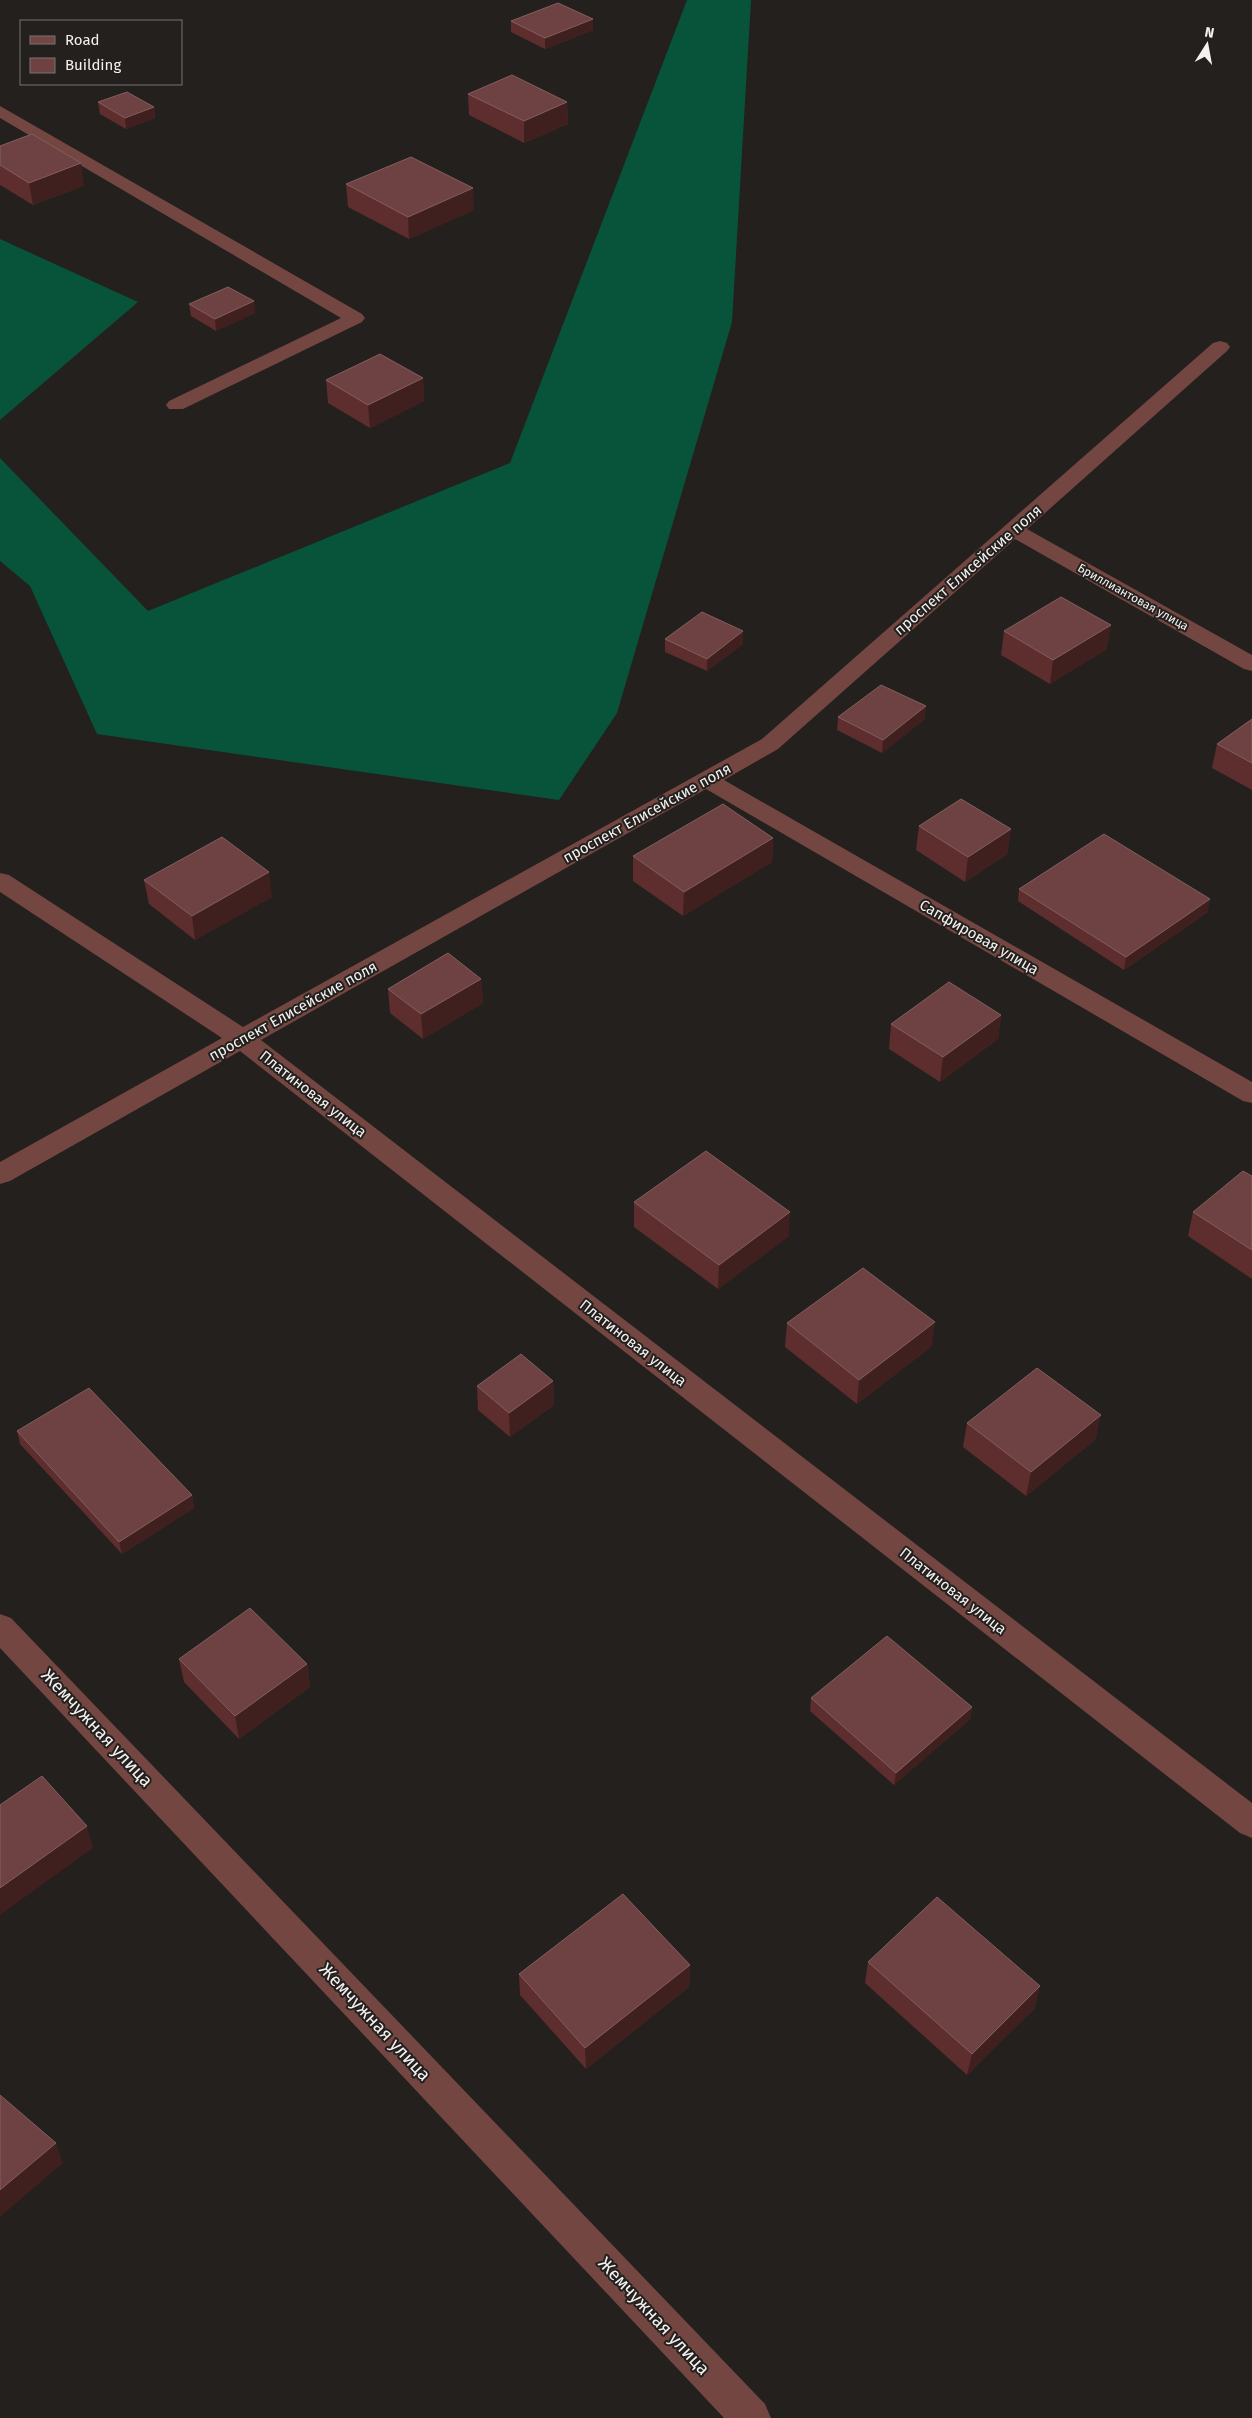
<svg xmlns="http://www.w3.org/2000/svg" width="1252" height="2418" font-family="'Fira Sans',sans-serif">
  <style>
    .forest { fill: #07543b }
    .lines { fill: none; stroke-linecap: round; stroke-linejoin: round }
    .service { fill: #734641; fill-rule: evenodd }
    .minor { fill: #734641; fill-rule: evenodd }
    .wall { fill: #5e2d2e }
    .shaded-wall { fill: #401f1f }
    .building { fill: #6e4243; stroke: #835e5e }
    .labels { text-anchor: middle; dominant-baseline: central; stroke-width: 4; stroke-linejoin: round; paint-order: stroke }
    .far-street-label { font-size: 12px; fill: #f4f2f1; stroke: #23201e }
    .street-label { font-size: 15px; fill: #f4f2f1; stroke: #23201e }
    .near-street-label { font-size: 18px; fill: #f4f2f1; stroke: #23201e }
  </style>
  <rect width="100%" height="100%" fill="#23201e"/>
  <g class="forest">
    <polygon points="687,0 751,0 732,322 617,713 559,800 97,734 30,586 0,561 0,458 148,611 510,463"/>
    <polygon points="0,239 138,302 0,420"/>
  </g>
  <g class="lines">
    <polygon class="service" points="0,106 362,314 365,318 362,322 183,409 169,409 166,405 169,401 341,318 0,118"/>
    <g class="minor">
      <polygon points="1220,341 1227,343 1230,347 1227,351 1027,529 1252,655 1252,671 1244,669 1015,539 778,749 724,780 1252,1082 1252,1103 1243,1101 706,789 261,1040 1252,1803 1252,1838 1240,1833 240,1051 10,1181 0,1184 0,1162 222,1038 0,892 0,873 9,875 243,1027 762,739 1213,343"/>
      <polygon points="0,1614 11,1618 765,2404 771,2418 724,2418 0,1648"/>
    </g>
  </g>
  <g class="wall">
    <polygon points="593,19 593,30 545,49 511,32 511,21"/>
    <polygon points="468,94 567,102 568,124 524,143 469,115"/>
    <polygon points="98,102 154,107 155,118 126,129 100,114"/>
    <polygon points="0,146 84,186 33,205 0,185"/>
    <polygon points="346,184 474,210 409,239 348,207"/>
    <polygon points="189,304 255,313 216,331 191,316"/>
    <polygon points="423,378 424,401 370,428 328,403 326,380"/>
    <polygon points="743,631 743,644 707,671 665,652 665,639"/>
    <polygon points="1004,631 1107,649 1050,684 1001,655"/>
    <polygon points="838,717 925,719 882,753 837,730"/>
    <polygon points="1252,719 1252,790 1212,768 1217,744"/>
    <polygon points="919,826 1011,829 1007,854 965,882 916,850"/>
    <polygon points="773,838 772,862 683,916 633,881 633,856"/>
    <polygon points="144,880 272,897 195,940 149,904"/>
    <polygon points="1019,889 1208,912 1124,970 1018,901"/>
    <polygon points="481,979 483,1003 423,1039 390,1013 388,989"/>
    <polygon points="1001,1015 998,1039 940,1082 889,1049 891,1024"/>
    <polygon points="1252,1176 1252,1279 1188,1236 1193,1212"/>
    <polygon points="634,1202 789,1236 718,1289 634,1227"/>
    <polygon points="787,1323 932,1346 857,1404 785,1347"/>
    <polygon points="553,1381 554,1405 510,1437 478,1410 477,1386"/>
    <polygon points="967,1423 1096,1439 1026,1496 963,1447"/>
    <polygon points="17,1431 192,1495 194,1508 122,1554 20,1444"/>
    <polygon points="179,1659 307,1664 310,1687 239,1739 184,1682"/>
    <polygon points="811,1698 972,1707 970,1719 894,1785 810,1711"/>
    <polygon points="868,1962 1035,2008 967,2075 865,1983"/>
    <polygon points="690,1965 689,1987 586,2069 520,1995 519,1974"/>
  </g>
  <g class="shaded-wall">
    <polygon points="593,19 593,30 545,49 545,38"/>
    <polygon points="567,102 568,124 524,143 524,121"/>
    <polygon points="154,107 155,118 126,129 125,118"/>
    <polygon points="81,163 84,186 33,205 29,183"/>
    <polygon points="473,188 474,210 409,239 408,217"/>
    <polygon points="254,301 255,313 216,331 215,319"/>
    <polygon points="423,378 424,401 370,428 368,405"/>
    <polygon points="1111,625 1107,649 1050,684 1053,660"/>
    <polygon points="743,631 743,644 707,671 707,659"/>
    <polygon points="926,706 925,719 882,753 883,740"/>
    <polygon points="1011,829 1007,854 965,882 968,857"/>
    <polygon points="773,838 772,862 683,916 684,892"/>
    <polygon points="269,872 272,897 195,940 192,916"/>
    <polygon points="1210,899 1208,912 1124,970 1126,957"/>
    <polygon points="481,979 483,1003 423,1039 421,1014"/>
    <polygon points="1001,1015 998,1039 940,1082 943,1057"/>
    <polygon points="790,1212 789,1236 718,1289 719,1265"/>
    <polygon points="935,1322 932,1346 857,1404 859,1380"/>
    <polygon points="553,1381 554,1405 510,1437 509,1413"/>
    <polygon points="1101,1415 1096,1439 1026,1496 1031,1472"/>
    <polygon points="192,1495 194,1508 122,1554 119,1542"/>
    <polygon points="307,1664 310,1687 239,1739 235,1716"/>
    <polygon points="972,1707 970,1719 894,1785 896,1773"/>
    <polygon points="87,1826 93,1848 0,1915 0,1888"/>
    <polygon points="690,1965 689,1987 586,2069 585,2048"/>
    <polygon points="1040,1986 1035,2008 967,2075 972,2054"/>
    <polygon points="56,2143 63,2163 0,2217 0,2190"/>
  </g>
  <g class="building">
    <polygon points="558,3 593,19 545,38 511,21"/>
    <polygon points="512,75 567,102 524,121 468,94"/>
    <polygon points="127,92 154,107 125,118 98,102"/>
    <polygon points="32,134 81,163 29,183 0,165 0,146"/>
    <polygon points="411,157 473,188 408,217 346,184"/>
    <polygon points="228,287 254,301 215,319 189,304"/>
    <polygon points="380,354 423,378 368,405 326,380"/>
    <polygon points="1061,597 1111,625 1053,660 1004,631"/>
    <polygon points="702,612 743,631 707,659 665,639"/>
    <polygon points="881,685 926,706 883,740 838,717"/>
    <polygon points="1252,719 1252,763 1217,744"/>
    <polygon points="961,799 1011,829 968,857 919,826"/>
    <polygon points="723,804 773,838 684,892 633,856"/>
    <polygon points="1104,834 1210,899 1126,957 1019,889"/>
    <polygon points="222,837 269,872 192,916 144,880"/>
    <polygon points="448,953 481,979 421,1014 388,989"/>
    <polygon points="949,982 1001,1015 943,1057 891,1024"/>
    <polygon points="706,1151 790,1212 719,1265 634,1202"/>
    <polygon points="1243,1171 1252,1176 1252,1250 1193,1212"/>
    <polygon points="863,1268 935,1322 859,1380 787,1323"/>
    <polygon points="521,1354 553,1381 509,1413 477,1386"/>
    <polygon points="1037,1368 1101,1415 1031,1472 967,1423"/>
    <polygon points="89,1388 192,1495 119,1542 17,1431"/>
    <polygon points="250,1608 307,1664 235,1716 179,1659"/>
    <polygon points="887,1636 972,1707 896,1773 811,1698"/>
    <polygon points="42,1776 87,1826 0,1888 0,1805"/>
    <polygon points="623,1894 690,1965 585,2048 519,1974"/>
    <polygon points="937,1897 1040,1986 972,2054 868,1962"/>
    <polygon points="0,2095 56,2143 0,2190"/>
  </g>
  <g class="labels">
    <g class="far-street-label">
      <text transform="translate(1133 597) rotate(29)">Бриллиантовая улица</text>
    </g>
    <g class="street-label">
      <text transform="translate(968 570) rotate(-41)">проспект Елисейские поля</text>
      <text transform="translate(647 813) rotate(-29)">проспект Елисейские поля</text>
      <text transform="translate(979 937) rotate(30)">Сапфировая улица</text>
      <text transform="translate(293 1011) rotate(-29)">проспект Елисейские поля</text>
      <text transform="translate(313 1094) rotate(38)">Платиновая улица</text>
      <text transform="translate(633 1343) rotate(38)">Платиновая улица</text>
      <text transform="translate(953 1591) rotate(38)">Платиновая улица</text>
    </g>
    <g class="near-street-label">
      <text transform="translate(97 1728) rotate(47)">Жемчужная улица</text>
      <text transform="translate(375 2022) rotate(47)">Жемчужная улица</text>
      <text transform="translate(654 2316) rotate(47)">Жемчужная улица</text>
    </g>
  </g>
  <rect x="20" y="20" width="162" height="65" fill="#23201e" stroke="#777472"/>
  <rect x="30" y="36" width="25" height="8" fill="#734641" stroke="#777472"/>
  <text x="65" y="45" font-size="15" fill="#f4f2f1">Road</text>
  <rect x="30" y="58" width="25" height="15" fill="#6e4243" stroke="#777472"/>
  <text x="65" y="70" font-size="15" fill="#f4f2f1">Building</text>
  <g transform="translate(1207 45) rotate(11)" stroke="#23201e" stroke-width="4" paint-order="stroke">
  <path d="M0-4L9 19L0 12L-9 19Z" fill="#f4f2f1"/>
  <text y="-8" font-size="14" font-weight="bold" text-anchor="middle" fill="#f4f2f1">N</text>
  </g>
</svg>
